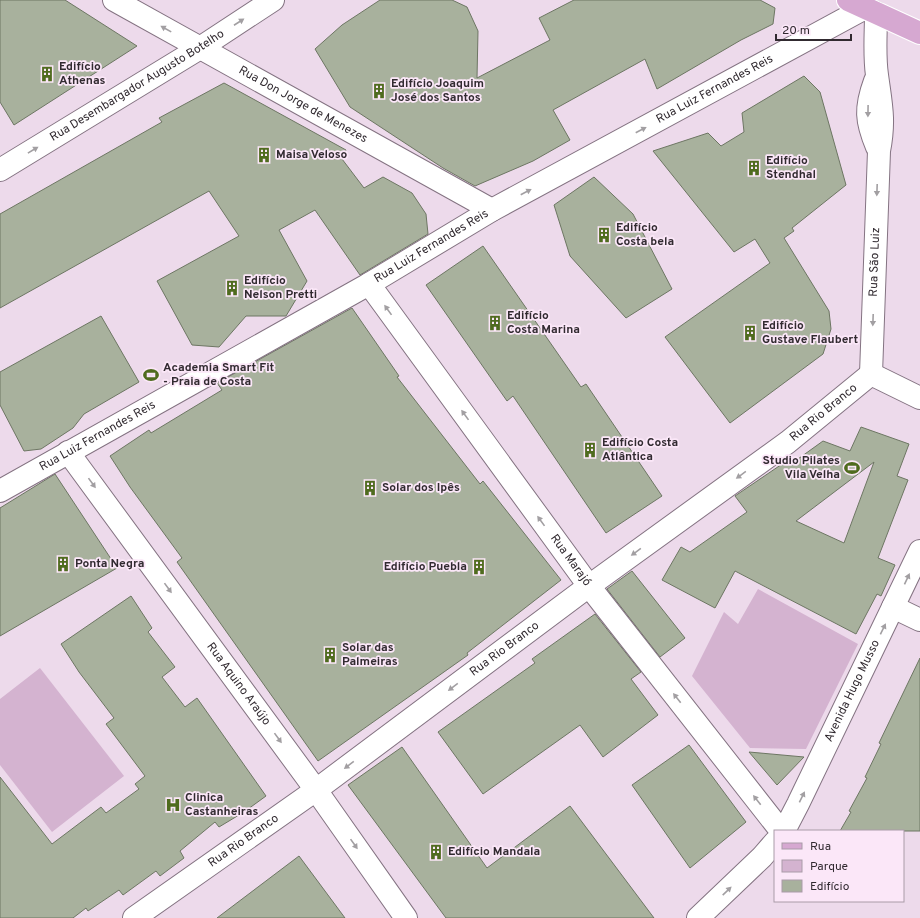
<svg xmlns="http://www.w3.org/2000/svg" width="920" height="918" font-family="Overpass,sans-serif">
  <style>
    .green { fill: #d4b3d0 }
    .building { fill: #a8b19d; stroke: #6d7663; fill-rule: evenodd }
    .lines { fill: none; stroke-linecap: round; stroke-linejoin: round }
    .minor-casing { stroke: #847382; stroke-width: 24 }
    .major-casing { stroke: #fff; stroke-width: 24 }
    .minor { stroke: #fff; stroke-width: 22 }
    .major { stroke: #d6a8d1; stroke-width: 22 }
    .oneway { fill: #a29fa2 }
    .labels { text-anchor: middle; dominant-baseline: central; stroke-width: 3.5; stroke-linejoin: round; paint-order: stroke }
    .poi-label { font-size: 12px; font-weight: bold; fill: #312a30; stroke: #fbe7f8; text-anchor: start }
    .street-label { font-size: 12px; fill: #312a30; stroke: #fbe7f8 }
  </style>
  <rect width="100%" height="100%" fill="#eddaeb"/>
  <g class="green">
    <polygon points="758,589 858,644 806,749 750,748 692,676 724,612 738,624"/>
    <polygon points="40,668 124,776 52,832 0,765 0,699"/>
  </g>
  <g class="building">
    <polygon points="0,0 65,0 137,46 14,125 0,102"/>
    <polygon points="380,0 452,0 467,7 478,31 477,78 550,40 539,18 574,0 760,0 775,8 773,24 741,40 657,89 645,59 553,110 570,140 533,161 475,186 443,168 350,107 315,49 342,25"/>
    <polygon points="804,76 820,92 846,185 792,228 794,231 784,238 829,311 831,329 823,354 730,423 665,337 770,263 755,239 734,252 653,151 708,133 721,146 744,132 742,113"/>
    <polygon points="224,83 346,150 342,159 364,188 383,177 412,193 426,214 428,234 360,275 315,210 279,230 307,281 286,316 246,316 219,347 192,345 157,281 239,236 209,191 0,308 0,214 162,122 159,118"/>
    <polygon points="594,177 633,214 672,289 626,318 570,256 554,205"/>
    <polygon points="483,246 581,387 586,384 662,496 606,533 513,396 507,401 426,285"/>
    <polygon points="352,308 399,376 397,377 480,484 483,481 561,580 467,653 468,655 318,761 177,562 182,558 130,487 110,456 149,430 151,433 222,390 217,383"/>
    <polygon points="101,316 139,382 84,414 73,428 41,449 24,451 0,405 0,372"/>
    <path d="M861,427L909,444L897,476L908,480L878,558L895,565L881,596L877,594L856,634L735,571L715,608L662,580L681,547L690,552L747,512L735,496L788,460L791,464L823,441L850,451ZM874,462L844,543L796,521Z"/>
    <polygon points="55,474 117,568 0,636 0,508"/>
    <polygon points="632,571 685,638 660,657 607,589"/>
    <polygon points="131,596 152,628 148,632 175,667 162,677 185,707 197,698 266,796 244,812 219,827 215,822 180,851 184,858 160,876 156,871 123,895 119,890 88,911 86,908 73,918 0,918 0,777 52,844 101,807 106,813 139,789 135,784 145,776 106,724 114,718 79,672 61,644"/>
    <polygon points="595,614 641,672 631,679 658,715 603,757 580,725 483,794 438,732 535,663 532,659"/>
    <polygon points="920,658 920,831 840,831 851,812 849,811 867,778 865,777 881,744 879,743"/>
    <polygon points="689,745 746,822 690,868 632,785"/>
    <polygon points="402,747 487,868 570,806 654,918 446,918 348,785"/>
    <polygon points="749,752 804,757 777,785"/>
    <polygon points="299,856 345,918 217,918"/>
  </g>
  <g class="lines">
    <defs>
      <g id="minor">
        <path id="s1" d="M114,0L492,210"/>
        <path d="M875,81C865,108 866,121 877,147"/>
        <path id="s2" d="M0,170L200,48L273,0"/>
        <path id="s3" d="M369,284L589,586L781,831"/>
        <path id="s4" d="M871,374L879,151C885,120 881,105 877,75C874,55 876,33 876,13"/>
        <polyline points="871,374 920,398"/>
        <path id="s5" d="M68,452L316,790L406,918"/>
        <path id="s6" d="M0,491L369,284L492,210L865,8"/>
        <polyline points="893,607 920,620"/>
        <path id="s7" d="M784,831L798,804L920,551"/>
        <path id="s8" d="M134,918L316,790L589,586L788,442L871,374"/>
        <polyline points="698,918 762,857 775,842"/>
      </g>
      <polyline id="major" points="848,0 920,33"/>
    </defs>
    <use href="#minor" class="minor-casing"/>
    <use href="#major" class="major-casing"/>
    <use href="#minor" class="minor"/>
    <use href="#major" class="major"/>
  </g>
  <defs><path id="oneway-solid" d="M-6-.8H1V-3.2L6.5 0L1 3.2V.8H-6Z"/></defs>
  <g class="oneway">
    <use href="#oneway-solid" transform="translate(239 22) rotate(-33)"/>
    <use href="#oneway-solid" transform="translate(166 29) rotate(-151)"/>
    <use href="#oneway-solid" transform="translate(868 111) rotate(91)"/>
    <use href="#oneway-solid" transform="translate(641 130) rotate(-28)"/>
    <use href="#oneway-solid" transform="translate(33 150) rotate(-31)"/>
    <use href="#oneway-solid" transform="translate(877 190) rotate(92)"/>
    <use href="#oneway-solid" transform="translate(526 192) rotate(-28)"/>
    <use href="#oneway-solid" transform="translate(388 310) rotate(-126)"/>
    <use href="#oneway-solid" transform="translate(873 320) rotate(92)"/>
    <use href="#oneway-solid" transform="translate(465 415) rotate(-126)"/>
    <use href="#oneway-solid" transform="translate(741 475) rotate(144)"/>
    <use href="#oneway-solid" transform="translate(92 483) rotate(54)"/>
    <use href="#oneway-solid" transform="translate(541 521) rotate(-126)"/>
    <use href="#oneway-solid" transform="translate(636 552) rotate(144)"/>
    <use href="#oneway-solid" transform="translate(907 579) rotate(-65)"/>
    <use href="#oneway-solid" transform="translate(168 588) rotate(54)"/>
    <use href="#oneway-solid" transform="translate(883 629) rotate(-64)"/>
    <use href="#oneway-solid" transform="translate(453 687) rotate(143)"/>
    <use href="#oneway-solid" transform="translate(677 698) rotate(-128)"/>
    <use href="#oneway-solid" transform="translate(278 738) rotate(54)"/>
    <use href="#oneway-solid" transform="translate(349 765) rotate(143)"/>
    <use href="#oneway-solid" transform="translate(802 797) rotate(-64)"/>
    <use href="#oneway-solid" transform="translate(757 800) rotate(-128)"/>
    <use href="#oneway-solid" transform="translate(354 844) rotate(55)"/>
    <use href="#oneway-solid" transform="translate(727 891) rotate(-44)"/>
  </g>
  <defs>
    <symbol id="building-bare" viewBox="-9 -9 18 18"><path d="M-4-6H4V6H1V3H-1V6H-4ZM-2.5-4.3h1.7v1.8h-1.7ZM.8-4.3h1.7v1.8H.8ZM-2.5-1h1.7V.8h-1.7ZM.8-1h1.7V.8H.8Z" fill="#4f6b1e" stroke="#fbe7f8" stroke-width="2.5" paint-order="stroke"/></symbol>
    <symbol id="stadium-bare" viewBox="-9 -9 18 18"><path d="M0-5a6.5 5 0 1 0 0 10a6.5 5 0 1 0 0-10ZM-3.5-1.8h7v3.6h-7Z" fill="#4f6b1e" stroke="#fbe7f8" stroke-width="2.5" paint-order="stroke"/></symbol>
    <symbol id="hospital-bare" viewBox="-9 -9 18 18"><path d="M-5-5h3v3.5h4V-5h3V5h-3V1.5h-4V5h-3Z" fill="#4f6b1e" stroke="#fbe7f8" stroke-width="2.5" paint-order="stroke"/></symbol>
  </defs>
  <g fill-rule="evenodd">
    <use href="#building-bare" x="36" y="63" width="22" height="22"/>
    <use href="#building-bare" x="368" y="80" width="22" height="22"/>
    <use href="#building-bare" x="253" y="144" width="22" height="22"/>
    <use href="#building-bare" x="743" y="157" width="22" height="22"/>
    <use href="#building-bare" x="593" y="224" width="22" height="22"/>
    <use href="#building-bare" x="221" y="277" width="22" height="22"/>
    <use href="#building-bare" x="484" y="312" width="22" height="22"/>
    <use href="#building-bare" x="739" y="322" width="22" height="22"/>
    <use href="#stadium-bare" x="140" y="364" width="22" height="22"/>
    <use href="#building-bare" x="579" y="439" width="22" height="22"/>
    <use href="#stadium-bare" x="841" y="457" width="22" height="22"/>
    <use href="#building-bare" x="359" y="477" width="22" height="22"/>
    <use href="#building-bare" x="52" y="553" width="22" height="22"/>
    <use href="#building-bare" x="468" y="556" width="22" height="22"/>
    <use href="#building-bare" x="319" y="644" width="22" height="22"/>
    <use href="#hospital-bare" x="162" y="794" width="22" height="22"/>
    <use href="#building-bare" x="425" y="841" width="22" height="22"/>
  </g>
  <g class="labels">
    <g class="poi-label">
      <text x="59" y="67">Edifício<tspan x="59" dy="14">Athenas</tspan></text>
      <text x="391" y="84">Edifício Joaquim<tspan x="391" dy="14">José dos Santos</tspan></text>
      <text x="276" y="155">Maisa Veloso</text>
      <text x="766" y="161">Edifício<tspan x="766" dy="14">Stendhal</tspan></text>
      <text x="616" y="228">Edifício<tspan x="616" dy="14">Costa bela</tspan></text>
      <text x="244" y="281">Edifício<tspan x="244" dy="14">Nelson Pretti</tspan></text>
      <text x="507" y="316">Edifício<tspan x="507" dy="14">Costa Marina</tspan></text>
      <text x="762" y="326">Edifício<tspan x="762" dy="14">Gustave Flaubert</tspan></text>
      <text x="163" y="368">Academia Smart Fit<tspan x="163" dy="14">- Praia de Costa</tspan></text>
      <text x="602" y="443">Edifício Costa<tspan x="602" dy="14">Atlântica</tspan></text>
      <text x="840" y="461" text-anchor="end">Studio Pilates<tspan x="840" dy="14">Vila Velha</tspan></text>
      <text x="382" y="488">Solar dos Ipês</text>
      <text x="75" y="564">Ponta Negra</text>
      <text x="467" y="567" text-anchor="end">Edifício Puebla</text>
      <text x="342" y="648">Solar das<tspan x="342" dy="14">Palmeiras</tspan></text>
      <text x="185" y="798">Clinica<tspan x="185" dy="14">Castanheiras</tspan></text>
      <text x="448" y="852">Edifício Mandala</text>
    </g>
    <g class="street-label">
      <text stroke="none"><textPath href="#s2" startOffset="161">Rua Desembargador Augusto Botelho</textPath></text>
      <text stroke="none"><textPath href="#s6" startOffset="820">Rua Luiz Fernandes Reis</textPath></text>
      <text stroke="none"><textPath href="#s1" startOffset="216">Rua Don Jorge de Menezes</textPath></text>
      <text stroke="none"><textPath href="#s6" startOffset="496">Rua Luiz Fernandes Reis</textPath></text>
      <text stroke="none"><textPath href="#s4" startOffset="112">Rua São Luiz</textPath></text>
      <text stroke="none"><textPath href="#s8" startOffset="855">Rua Rio Branco</textPath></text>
      <text stroke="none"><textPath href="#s6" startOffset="112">Rua Luiz Fernandes Reis</textPath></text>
      <text stroke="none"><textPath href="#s3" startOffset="342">Rua Marajó</textPath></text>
      <text stroke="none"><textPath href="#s8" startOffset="458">Rua Rio Branco</textPath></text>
      <text stroke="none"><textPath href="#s5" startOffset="288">Rua Aquino Araújo</textPath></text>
      <text stroke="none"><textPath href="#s7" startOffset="156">Avenida Hugo Musso</textPath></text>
      <text stroke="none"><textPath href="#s8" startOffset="134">Rua Rio Branco</textPath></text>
    </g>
  </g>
  <rect x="774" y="830" width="130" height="72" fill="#fbe7f8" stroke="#aa9ba8"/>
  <rect x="782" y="843" width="20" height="6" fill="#d6a8d1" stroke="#aa9ba8"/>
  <text x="810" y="850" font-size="12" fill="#312a30">Rua</text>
  <rect x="782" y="860" width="20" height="12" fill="#d4b3d0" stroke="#aa9ba8"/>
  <text x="810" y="870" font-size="12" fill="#312a30">Parque</text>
  <rect x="782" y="880" width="20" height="12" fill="#a8b19d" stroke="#aa9ba8"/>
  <text x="810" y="890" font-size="12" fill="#312a30">Edifício</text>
  <path d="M776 34v6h75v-6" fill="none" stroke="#312a30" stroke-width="2"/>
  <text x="782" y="34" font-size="12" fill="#312a30" stroke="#fbe7f8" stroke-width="3" paint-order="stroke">20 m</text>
</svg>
